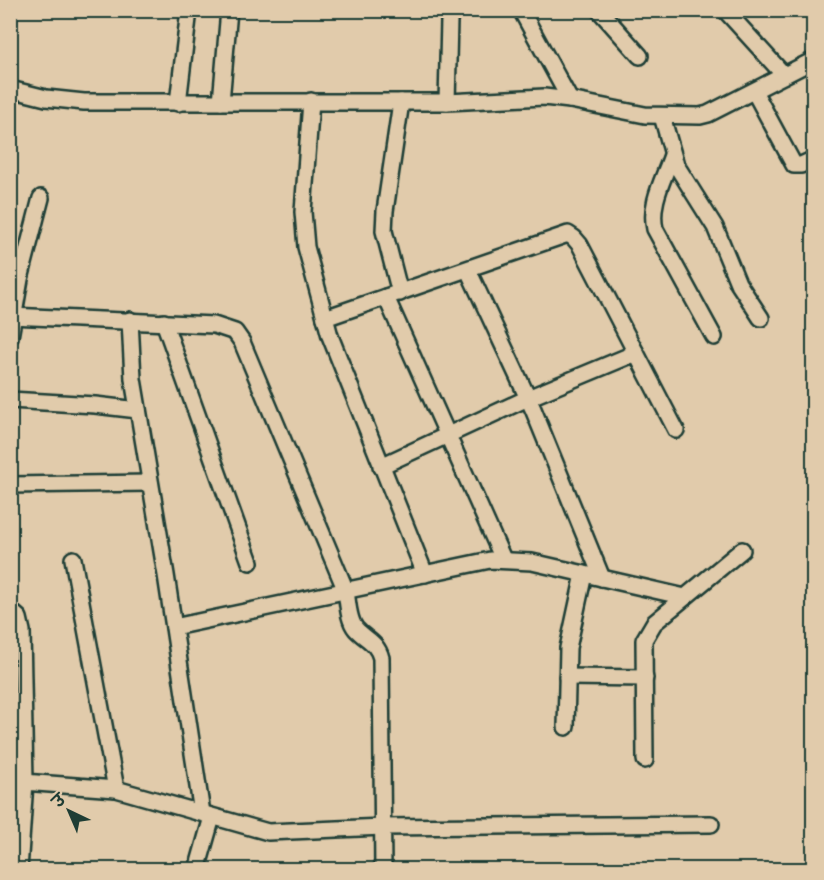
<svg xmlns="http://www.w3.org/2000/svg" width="824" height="880" font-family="'Balsamiq Sans','Playpen Sans Deva',sans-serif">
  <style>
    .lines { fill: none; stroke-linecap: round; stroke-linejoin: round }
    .street-casing { stroke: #1f3d34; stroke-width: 20 }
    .street { stroke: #e1cbab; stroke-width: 15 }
  </style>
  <rect width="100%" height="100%" fill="#e1cbab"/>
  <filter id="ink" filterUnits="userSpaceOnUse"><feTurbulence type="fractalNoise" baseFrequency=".0167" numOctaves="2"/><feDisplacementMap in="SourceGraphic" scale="12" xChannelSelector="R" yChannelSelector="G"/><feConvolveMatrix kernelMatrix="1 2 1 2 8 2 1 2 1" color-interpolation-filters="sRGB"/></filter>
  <g filter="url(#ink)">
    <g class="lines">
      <defs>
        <g id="street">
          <polyline points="521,10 570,100"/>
          <polyline points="599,10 640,56"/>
          <polyline points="725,10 784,75"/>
          <polyline points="10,89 46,98 84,102 447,102 544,97 570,100 645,115 700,116 708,114 814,60"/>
          <polyline points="754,91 794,165 801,165 814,159"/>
          <polyline points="311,101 303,212 306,247 330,336 425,574"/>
          <polyline points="221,102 229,10"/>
          <polyline points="447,102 449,20 453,10"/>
          <polyline points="178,103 189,10"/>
          <polyline points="662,116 676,165 715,227 738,283 761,318"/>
          <path d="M672,155C664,179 649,203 655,229L714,337"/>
          <polyline points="468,270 533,409 602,578"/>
          <polyline points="400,293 384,231 385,211 401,102"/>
          <polyline points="386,297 503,559"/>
          <path d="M10,316L214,325L235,332L242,342L346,591C348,602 348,620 356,629C366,640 377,642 381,658L383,870"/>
          <polyline points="325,318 568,234 574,238 580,245 676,430"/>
          <polyline points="130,320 133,379 166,575 202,813"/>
          <polyline points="164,322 250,562"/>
          <polyline points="10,337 20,279 41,198"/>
          <polyline points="10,400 95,405 138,410"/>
          <polyline points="381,466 528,398 636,353"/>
          <polyline points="10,485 150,483"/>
          <polyline points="73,559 116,789"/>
          <polyline points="10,610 19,618 22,631 25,782 19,870"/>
          <polyline points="174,627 490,560 532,562 685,597"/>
          <polyline points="567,677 645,678"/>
          <polyline points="566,727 568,648 584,574"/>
          <polyline points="645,760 644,640 654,623 742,550"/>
          <polyline points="10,781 116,789 268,832 383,827 711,824"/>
          <polyline points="197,870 212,817"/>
        </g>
      </defs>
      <use href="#street" class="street-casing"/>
      <use href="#street" class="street"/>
    </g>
  </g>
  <rect width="824" height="880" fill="none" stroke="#e1cbab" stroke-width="36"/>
  <rect x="18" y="18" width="788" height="844" fill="none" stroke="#1f3d34" stroke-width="2" filter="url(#ink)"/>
  <g transform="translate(69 811) rotate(316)" stroke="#e1cbab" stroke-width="4.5" paint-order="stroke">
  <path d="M0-4.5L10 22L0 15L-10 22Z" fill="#1f3d34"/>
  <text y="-9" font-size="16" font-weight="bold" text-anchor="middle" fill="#1f3d34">उ</text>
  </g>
</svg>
